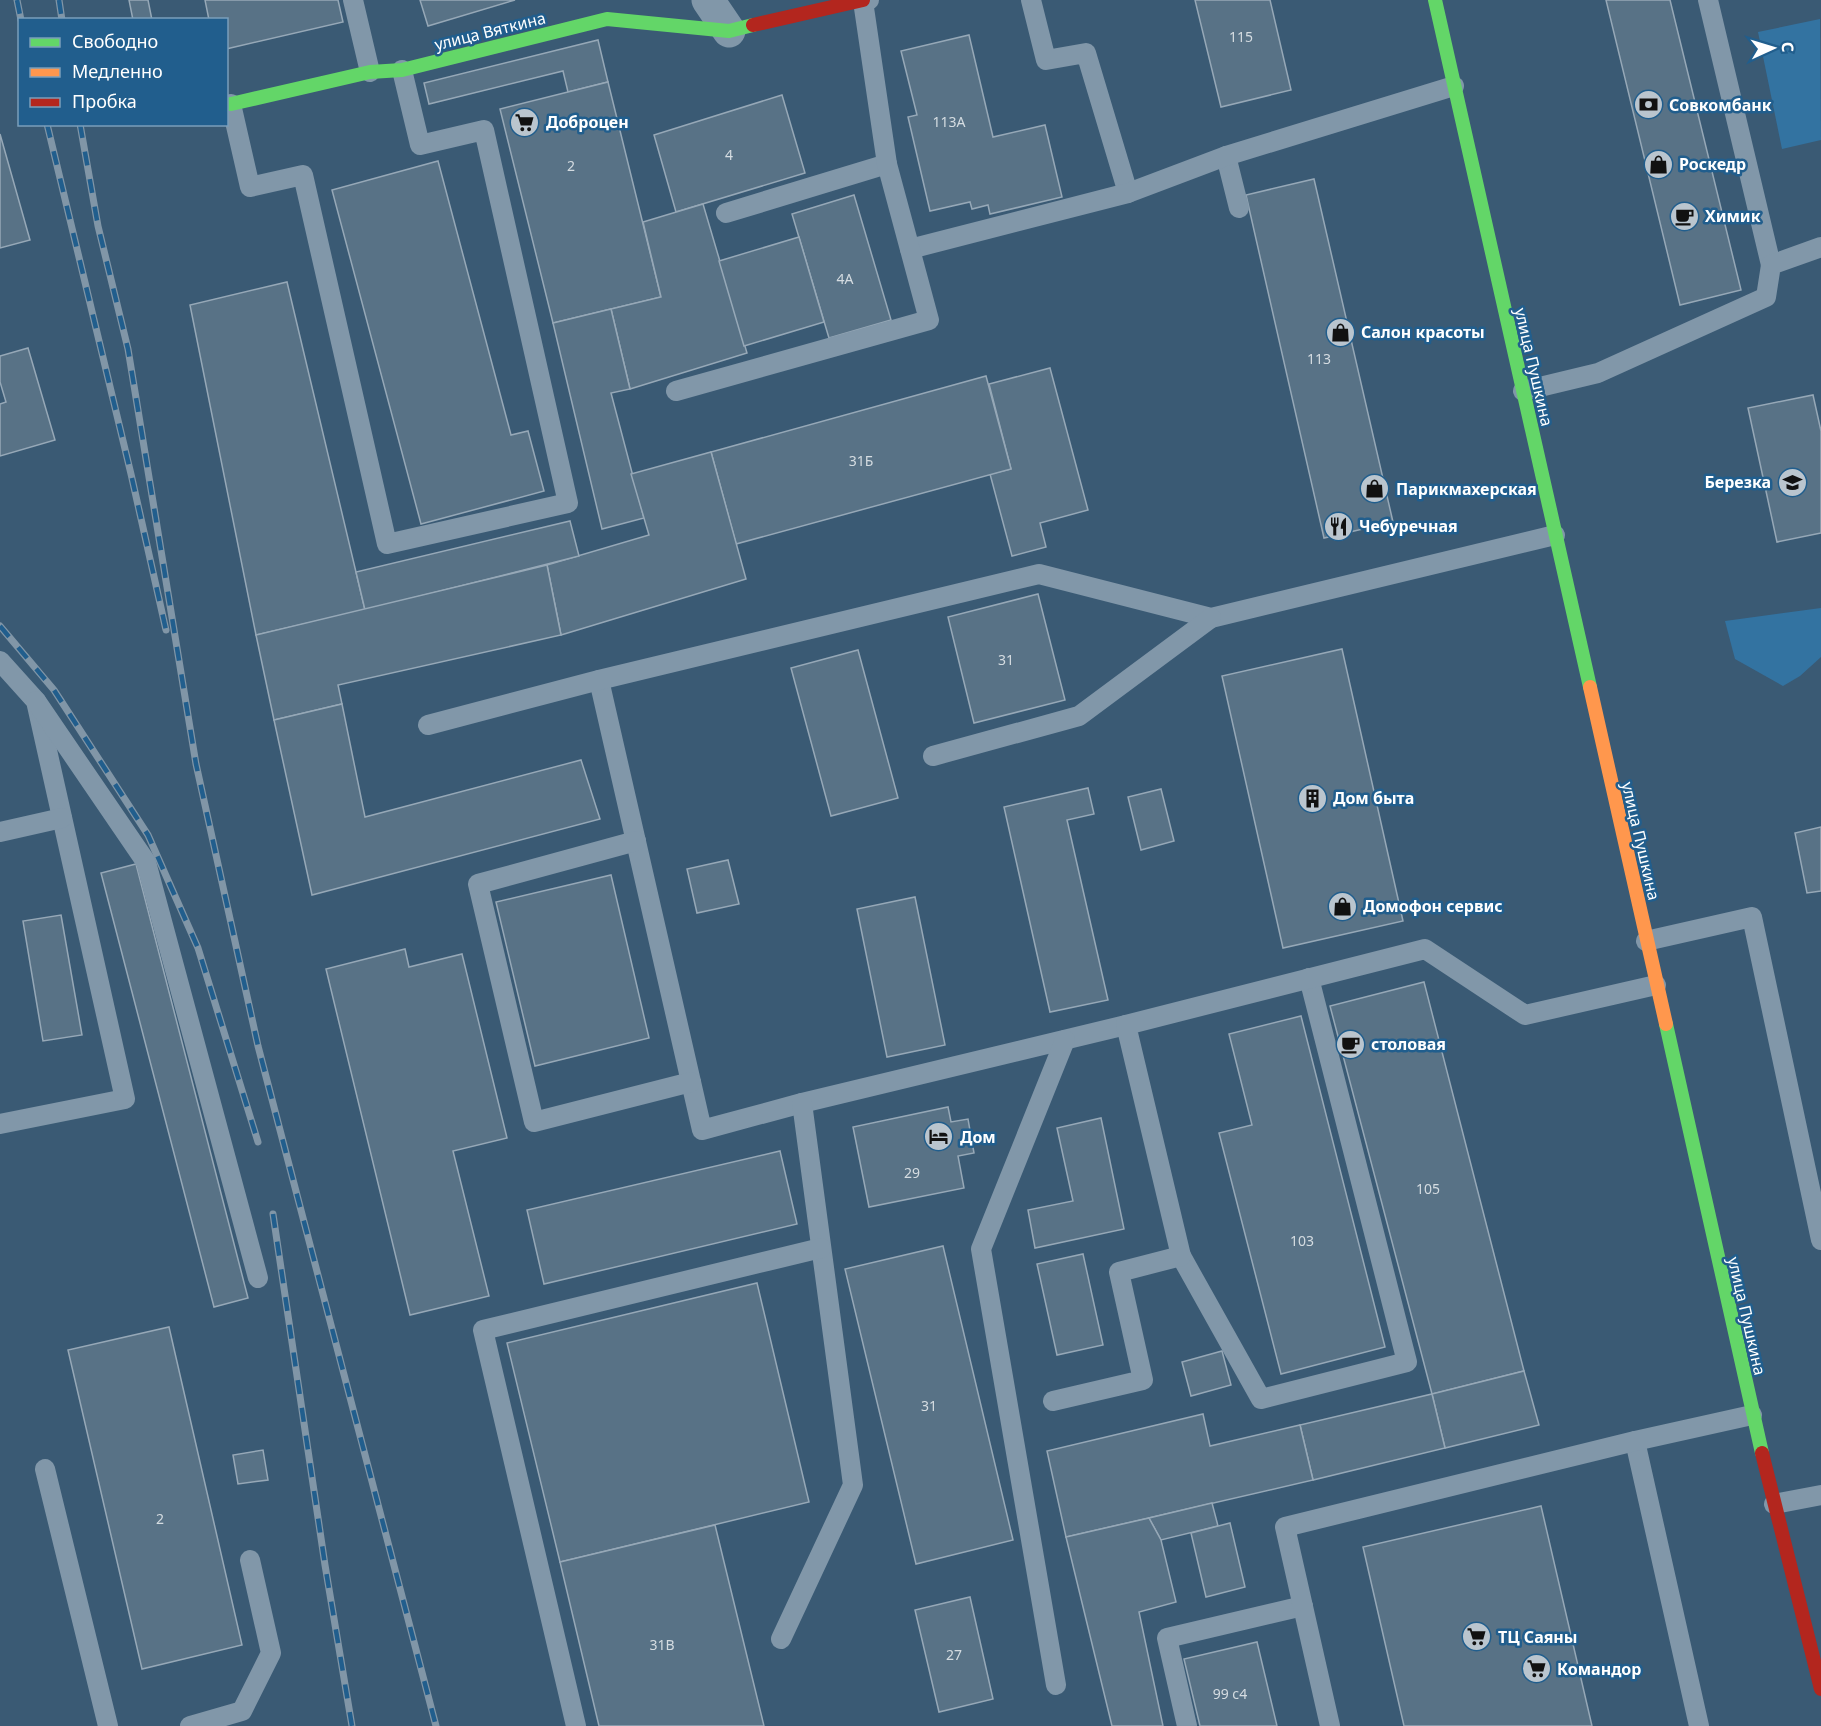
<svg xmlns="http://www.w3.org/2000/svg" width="1821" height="1726" font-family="'Noto Sans',sans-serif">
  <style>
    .green { fill: #3373a1 }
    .building { fill: #587286; stroke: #96a8b7; stroke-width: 1.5 }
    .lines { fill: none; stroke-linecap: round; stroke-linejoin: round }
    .lane { stroke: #8197a9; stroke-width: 20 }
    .street { stroke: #8197a9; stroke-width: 33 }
    .fast { stroke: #63d668; stroke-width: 14 }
    .slow { stroke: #ff974d; stroke-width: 14 }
    .jam { stroke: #b3261e; stroke-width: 14 }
    .rail-casing { stroke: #8196a7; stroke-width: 7 }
    .rail { stroke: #215e8d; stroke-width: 4.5; stroke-dasharray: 14; stroke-linecap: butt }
    .labels { text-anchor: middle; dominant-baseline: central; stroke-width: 5; stroke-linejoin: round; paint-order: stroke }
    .number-label { font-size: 14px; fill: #d5dce1 }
    .street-label { font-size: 16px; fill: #fff; stroke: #215e8d }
    .poi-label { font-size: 16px; font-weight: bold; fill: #fff; stroke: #215e8d; text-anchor: start }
  </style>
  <rect width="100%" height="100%" fill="#3a5a74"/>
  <g class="green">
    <polygon points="1820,19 1821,140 1782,149 1758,32"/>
    <polygon points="1821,608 1821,657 1800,676 1783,686 1735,659 1725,621"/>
  </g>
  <g class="building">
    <polygon points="129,0 148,0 152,20 133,20"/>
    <polygon points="205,0 338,0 343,22 226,49 226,20 209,20"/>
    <polygon points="420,0 515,0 428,26"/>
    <polygon points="1195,0 1270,0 1291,90 1221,107"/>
    <polygon points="1606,0 1670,0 1741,290 1680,305"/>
    <polygon points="969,35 993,137 1045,125 1062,197 990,214 988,205 972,209 970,202 930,211 908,117 917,115 901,51"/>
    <polygon points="598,40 608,82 568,92 563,71 429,104 424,83"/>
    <polygon points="608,82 661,297 553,323 500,109"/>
    <polygon points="782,95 805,173 676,212 654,135"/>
    <polygon points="0,134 30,240 0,248"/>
    <polygon points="438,161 511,435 528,431 544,491 421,524 332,190"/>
    <polygon points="1314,179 1393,522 1324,538 1246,195"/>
    <polygon points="854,195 891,320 829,338 792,214"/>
    <polygon points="703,204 747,353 630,389 611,309 661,297 643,222"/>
    <polygon points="799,237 824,322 744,346 719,261"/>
    <polygon points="287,282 365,610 256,635 190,305"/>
    <polygon points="611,309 630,389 611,393 644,518 602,529 553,323"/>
    <polygon points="28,348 55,440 0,456 0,404 6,402 0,382 0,356"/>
    <polygon points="1050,368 1088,510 1040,523 1046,547 1012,556 990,474 1011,469 989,384"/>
    <polygon points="986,376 1011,469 736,544 711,452"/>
    <polygon points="1813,395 1821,431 1821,533 1777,542 1748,408"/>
    <polygon points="711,452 746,579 561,635 547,565 649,535 631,474"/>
    <polygon points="570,521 579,556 365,610 356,572"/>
    <polygon points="547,565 561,635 338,685 342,704 274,720 256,635"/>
    <polygon points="1038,594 1065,700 974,723 948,617"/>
    <polygon points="1342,649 1403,921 1283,948 1222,676"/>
    <polygon points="858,650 898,798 831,816 791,668"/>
    <polygon points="342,704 365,817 581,760 600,819 312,895 274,720"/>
    <polygon points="1088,788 1094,814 1067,820 1108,1000 1050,1012 1004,807"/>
    <polygon points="1161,789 1174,841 1141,850 1128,797"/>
    <polygon points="1821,827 1821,891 1807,893 1795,833"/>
    <polygon points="728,860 739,904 697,913 687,869"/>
    <polygon points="136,864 248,1298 214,1307 101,873"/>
    <polygon points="611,875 649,1038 535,1066 496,902"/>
    <polygon points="915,897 945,1045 887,1057 857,909"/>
    <polygon points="61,915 82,1035 43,1041 23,921"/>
    <polygon points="405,949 409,967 462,954 507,1138 453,1151 489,1296 410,1315 326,969"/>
    <polygon points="1424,982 1524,1371 1432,1394 1330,1006"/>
    <polygon points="1301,1016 1385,1347 1281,1374 1219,1133 1252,1125 1229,1034"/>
    <polygon points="948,1107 951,1122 968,1119 974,1153 958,1156 964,1188 869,1207 853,1127"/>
    <polygon points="1101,1118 1124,1229 1035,1248 1028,1210 1073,1201 1057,1128"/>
    <polygon points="780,1151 797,1224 544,1284 527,1210"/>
    <polygon points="943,1246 1013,1540 916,1564 845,1269"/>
    <polygon points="1083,1254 1103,1345 1057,1355 1037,1264"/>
    <polygon points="757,1283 809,1502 560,1562 507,1343"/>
    <polygon points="169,1327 242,1645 142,1669 68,1350"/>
    <polygon points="1222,1351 1231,1385 1191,1396 1182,1362"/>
    <polygon points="1524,1371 1539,1425 1445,1448 1432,1394"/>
    <polygon points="1432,1394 1445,1448 1313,1480 1300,1425"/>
    <polygon points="1203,1414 1210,1446 1300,1425 1313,1480 1066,1537 1047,1451"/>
    <polygon points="263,1450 268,1480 238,1484 233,1455"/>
    <polygon points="1212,1503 1218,1526 1161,1540 1149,1518"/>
    <polygon points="1541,1506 1592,1726 1404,1726 1363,1547"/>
    <polygon points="1149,1518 1161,1540 1176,1602 1139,1612 1163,1726 1112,1726 1066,1537"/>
    <polygon points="1230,1523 1245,1587 1206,1597 1191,1533"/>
    <polygon points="715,1525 764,1726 599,1726 560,1562"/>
    <polygon points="970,1597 993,1699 939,1712 915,1610"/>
    <polygon points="1257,1642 1277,1726 1200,1726 1184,1659"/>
  </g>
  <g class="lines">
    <g class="lane">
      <polyline points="353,0 370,72"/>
      <polyline points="1031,0 1046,60 1086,53 1128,193"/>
      <polyline points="1708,0 1771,265"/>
      <polyline points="231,104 250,187 303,175 387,544 568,503 484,130 420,145 402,70"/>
      <polyline points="1226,156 1239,208"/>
      <polyline points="726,213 887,164"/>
      <polyline points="910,249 1128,193 1226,156 1454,86"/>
      <polyline points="676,391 929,320 887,164 863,1 869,0"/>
      <polyline points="1523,391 1598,373 1766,297 1771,265 1821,247"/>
      <polyline points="0,661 36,701 125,1099 0,1124"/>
      <polyline points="599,680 702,1130 802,1103 1126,1025"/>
      <polyline points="36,701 146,862 258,1278"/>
      <polyline points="428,725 599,680 1039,574 1211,618 1555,535"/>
      <polyline points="933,756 1079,716 1211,618"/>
      <polyline points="0,832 62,818"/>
      <polyline points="636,841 478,884 534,1122 691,1082"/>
      <polyline points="1646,941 1752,917 1821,1240"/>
      <polyline points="1181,1256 1261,1399 1407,1362 1309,978"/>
      <polyline points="1053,1401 1143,1380 1119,1272 1181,1256 1126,1025 1425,949 1525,1015 1656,985"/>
      <polyline points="1635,1441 1699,1726"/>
      <polyline points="45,1469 108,1726"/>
      <polyline points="1774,1504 1821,1495"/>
      <polyline points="781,1639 853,1485 802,1103"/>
      <polyline points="1056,1685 981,1249 1065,1040"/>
      <polyline points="190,1726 242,1711 271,1653 250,1560"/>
      <polyline points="576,1726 483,1330 821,1248"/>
      <polyline points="1187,1726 1167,1638 1303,1606"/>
      <polyline points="1330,1726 1285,1527 1635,1441 1752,1415"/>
    </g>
    <polyline class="street" points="708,0 729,31"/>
    <g class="fast">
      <polyline points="1435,0 1590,687"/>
      <polyline points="231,104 370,72 402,70 607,19 729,31 753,25"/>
      <polyline points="1666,1024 1762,1453"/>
    </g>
    <polyline class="slow" points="1590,687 1666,1024"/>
    <g class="jam">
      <polyline points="753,25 863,0"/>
      <polyline points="1762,1453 1821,1689"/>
    </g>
    <defs>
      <g id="rail">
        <polyline points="17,0 21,20"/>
        <polyline points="59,0 62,20"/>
        <polyline points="47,124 131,474 166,630"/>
        <polyline points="80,124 98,226 128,349 196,764 258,1046 436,1726"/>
        <polyline points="0,626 54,690 148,835 198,948 258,1142"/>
        <polyline points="273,1214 325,1565 352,1726"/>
      </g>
    </defs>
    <use href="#rail" class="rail-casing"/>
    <use href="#rail" class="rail"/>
  </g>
  <defs>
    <symbol id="bank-disc" viewBox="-11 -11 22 22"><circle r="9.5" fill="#bac5ce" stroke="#215e8d"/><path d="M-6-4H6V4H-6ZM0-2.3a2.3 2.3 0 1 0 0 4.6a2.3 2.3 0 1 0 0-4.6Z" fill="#111"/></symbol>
    <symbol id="supermarket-disc" viewBox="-11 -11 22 22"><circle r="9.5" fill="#bac5ce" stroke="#215e8d"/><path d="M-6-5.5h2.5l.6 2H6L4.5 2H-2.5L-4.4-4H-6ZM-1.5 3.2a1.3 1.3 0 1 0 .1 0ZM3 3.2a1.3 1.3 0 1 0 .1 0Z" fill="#111"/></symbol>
    <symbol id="shop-disc" viewBox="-11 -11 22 22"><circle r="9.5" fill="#bac5ce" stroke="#215e8d"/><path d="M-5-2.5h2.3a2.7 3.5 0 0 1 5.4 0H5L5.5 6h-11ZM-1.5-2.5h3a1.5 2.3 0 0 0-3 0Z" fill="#111"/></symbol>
    <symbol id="cafe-disc" viewBox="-11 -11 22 22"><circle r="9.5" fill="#bac5ce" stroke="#215e8d"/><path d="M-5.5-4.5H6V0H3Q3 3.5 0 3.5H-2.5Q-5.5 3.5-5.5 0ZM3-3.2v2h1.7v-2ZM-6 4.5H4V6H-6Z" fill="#111"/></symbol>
    <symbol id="school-disc" viewBox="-11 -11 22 22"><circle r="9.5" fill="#bac5ce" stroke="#215e8d"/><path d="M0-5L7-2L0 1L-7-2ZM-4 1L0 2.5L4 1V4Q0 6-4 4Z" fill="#111"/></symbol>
    <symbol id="restaurant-disc" viewBox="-11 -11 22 22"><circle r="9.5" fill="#bac5ce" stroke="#215e8d"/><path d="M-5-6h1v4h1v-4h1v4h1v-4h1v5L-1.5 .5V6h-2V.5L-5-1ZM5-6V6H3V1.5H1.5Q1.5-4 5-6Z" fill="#111"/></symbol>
    <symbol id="building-disc" viewBox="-11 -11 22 22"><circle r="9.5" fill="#bac5ce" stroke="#215e8d"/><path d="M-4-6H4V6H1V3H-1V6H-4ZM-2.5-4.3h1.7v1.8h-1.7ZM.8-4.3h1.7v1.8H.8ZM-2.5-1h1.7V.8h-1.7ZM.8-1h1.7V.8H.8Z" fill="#111"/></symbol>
    <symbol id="hotel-disc" viewBox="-11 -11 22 22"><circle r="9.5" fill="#bac5ce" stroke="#215e8d"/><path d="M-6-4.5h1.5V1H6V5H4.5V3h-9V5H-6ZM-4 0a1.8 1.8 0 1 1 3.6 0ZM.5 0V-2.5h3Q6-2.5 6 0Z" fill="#111"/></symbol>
  </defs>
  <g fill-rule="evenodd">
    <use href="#bank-disc" x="1632" y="88" width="33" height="33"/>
    <use href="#supermarket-disc" x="508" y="106" width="33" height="33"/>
    <use href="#shop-disc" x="1642" y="148" width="33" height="33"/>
    <use href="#cafe-disc" x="1668" y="200" width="33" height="33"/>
    <use href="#shop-disc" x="1324" y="316" width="33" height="33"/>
    <use href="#school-disc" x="1776" y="466" width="33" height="33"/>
    <use href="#shop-disc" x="1358" y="472" width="33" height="33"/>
    <use href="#restaurant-disc" x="1322" y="510" width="33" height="33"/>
    <use href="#building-disc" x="1296" y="782" width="33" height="33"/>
    <use href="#shop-disc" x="1326" y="890" width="33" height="33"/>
    <use href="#cafe-disc" x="1334" y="1028" width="33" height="33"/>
    <use href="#hotel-disc" x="922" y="1120" width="33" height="33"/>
    <use href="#supermarket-disc" x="1460" y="1620" width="33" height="33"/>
    <use href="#supermarket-disc" x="1520" y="1652" width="33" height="33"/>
  </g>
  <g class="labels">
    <g class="number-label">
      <text x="1241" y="36">115</text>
      <text x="949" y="121">113А</text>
      <text x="729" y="154">4</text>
      <text x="571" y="165">2</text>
      <text x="845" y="278">4А</text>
      <text x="1319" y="358">113</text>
      <text x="861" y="460">31Б</text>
      <text x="1006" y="659">31</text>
      <text x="912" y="1172">29</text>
      <text x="1428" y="1188">105</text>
      <text x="1302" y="1240">103</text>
      <text x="929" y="1405">31</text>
      <text x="160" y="1518">2</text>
      <text x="662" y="1644">31В</text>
      <text x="954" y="1654">27</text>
      <text x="1230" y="1693">99 с4</text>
    </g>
    <g class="street-label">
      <text transform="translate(490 31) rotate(-14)">улица Вяткина</text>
      <text transform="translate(1534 367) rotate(77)">улица Пушкина</text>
      <text transform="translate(1641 841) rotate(77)">улица Пушкина</text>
      <text transform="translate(1747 1316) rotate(77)">улица Пушкина</text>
    </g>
    <g class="poi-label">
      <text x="1669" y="105">Совкомбанк</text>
      <text x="546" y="122">Доброцен</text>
      <text x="1679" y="164">Роскедр</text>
      <text x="1705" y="216">Химик</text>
      <text x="1361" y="332">Салон красоты</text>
      <text x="1771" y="482" text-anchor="end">Березка</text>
      <text x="1396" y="489">Парикмахерская</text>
      <text x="1359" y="526">Чебуречная</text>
      <text x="1333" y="798">Дом быта</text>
      <text x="1363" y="906">Домофон сервис</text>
      <text x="1371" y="1044">столовая</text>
      <text x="960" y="1137">Дом</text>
      <text x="1498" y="1637">ТЦ Саяны</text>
      <text x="1557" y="1669">Командор</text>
    </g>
  </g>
  <rect x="18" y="18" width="210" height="108" fill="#215e8d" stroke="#7a9ebb" stroke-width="1.5"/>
  <rect x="30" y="38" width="30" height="9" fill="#63d668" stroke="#7a9ebb" stroke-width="1.5"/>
  <text x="72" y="48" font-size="18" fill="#ffffff">Свободно</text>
  <rect x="30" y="68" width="30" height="9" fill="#ff974d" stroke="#7a9ebb" stroke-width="1.5"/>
  <text x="72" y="78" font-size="18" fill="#ffffff">Медленно</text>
  <rect x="30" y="98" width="30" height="9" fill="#b3261e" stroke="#7a9ebb" stroke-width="1.5"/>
  <text x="72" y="108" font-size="18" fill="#ffffff">Пробка</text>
  <g transform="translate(1773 48) rotate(86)" stroke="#215e8d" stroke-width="4.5" paint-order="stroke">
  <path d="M0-4.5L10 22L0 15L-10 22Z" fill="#ffffff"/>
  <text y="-9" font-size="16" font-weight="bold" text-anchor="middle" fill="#ffffff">С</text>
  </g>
</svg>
